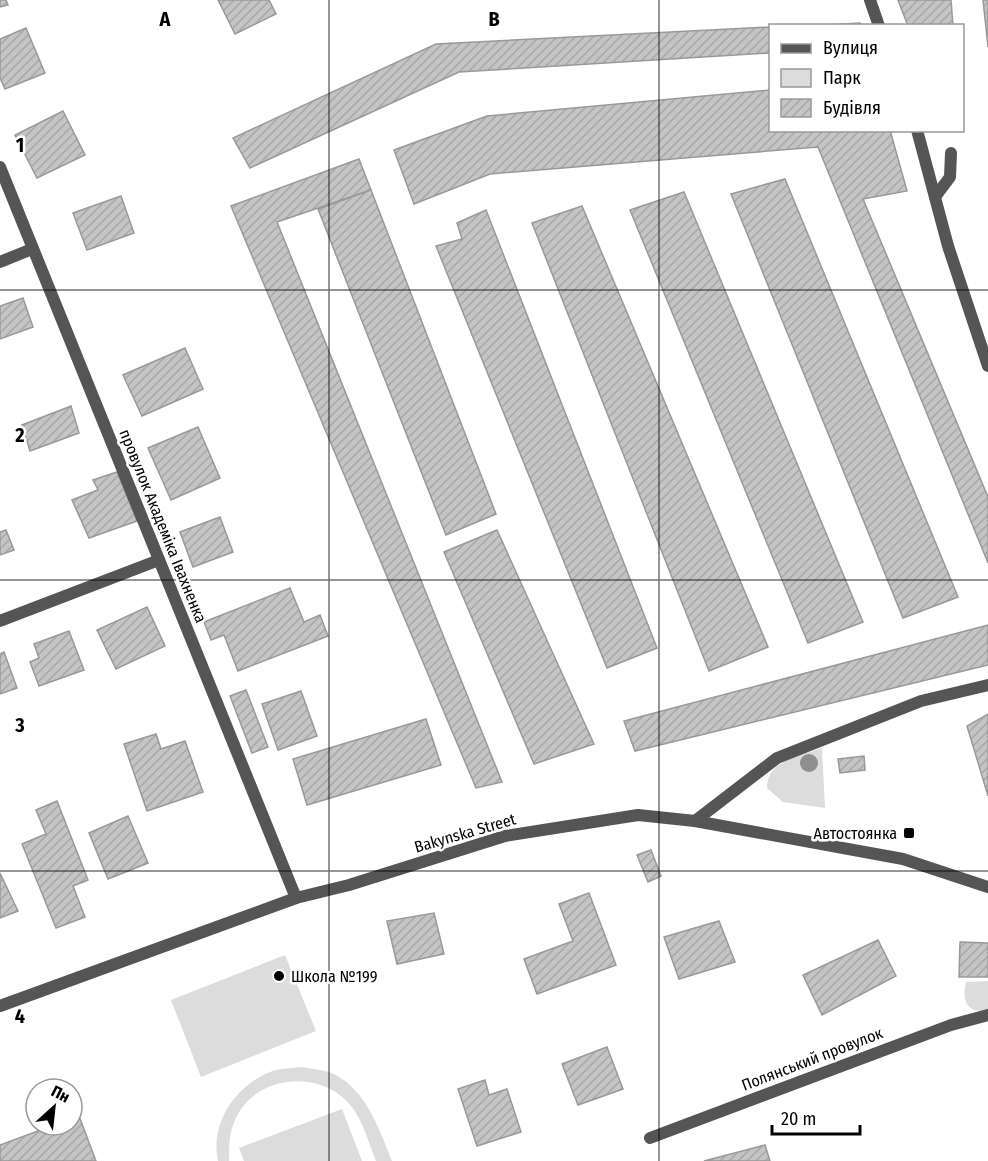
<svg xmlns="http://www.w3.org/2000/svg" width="988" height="1161" font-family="'Fira Sans Condensed',sans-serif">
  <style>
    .green { fill: #dcdcdc }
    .building { fill: url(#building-hatch); stroke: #999; stroke-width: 1.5 }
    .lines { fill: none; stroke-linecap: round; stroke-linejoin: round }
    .service { stroke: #555; stroke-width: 12 }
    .minor { stroke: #555; stroke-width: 12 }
    .tertiary { stroke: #555; stroke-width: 12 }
    .tree { fill: #8f8f8f }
    .grid { fill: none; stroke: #000; stroke-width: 1.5; stroke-opacity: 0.55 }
    .poi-dot { fill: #000; stroke: #fff; stroke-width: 2 }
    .labels { text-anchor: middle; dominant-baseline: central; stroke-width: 5; stroke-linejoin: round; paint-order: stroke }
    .street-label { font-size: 16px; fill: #000; stroke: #fff }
    .poi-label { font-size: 16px; fill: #000; stroke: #fff; text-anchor: end }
    .grid-label { font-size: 20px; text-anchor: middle; font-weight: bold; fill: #000; stroke: #fff; stroke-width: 5; stroke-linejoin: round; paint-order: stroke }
  </style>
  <defs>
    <pattern id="building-hatch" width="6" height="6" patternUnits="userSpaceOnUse" patternTransform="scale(1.5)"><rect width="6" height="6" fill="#c4c4c4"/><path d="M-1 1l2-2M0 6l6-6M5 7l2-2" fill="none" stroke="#a7a7a7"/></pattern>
  </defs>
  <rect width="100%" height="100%" fill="#fff"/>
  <g class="green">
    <path d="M822,748L825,808L783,802L767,788C767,760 799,756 822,748Z"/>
    <polygon points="285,955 316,1031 201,1077 171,1000"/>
    <path d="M988,981V1011C966,1013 962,1001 966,982Z"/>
    <path d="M302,1067C312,1069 325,1070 334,1074C367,1091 379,1129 392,1161H376C367,1139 361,1111 341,1096C310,1071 256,1078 237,1116C229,1130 229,1145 229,1161H218C210,1123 235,1086 270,1072C279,1068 292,1068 302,1067Z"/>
    <polygon points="342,1109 362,1161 244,1161 239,1148"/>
  </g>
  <g class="building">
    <polygon points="0,0 6,0 8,5 0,7"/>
    <polygon points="218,0 269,0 276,14 235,34"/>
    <polygon points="898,0 951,0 953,26 908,26"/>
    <polygon points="983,0 988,0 988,47"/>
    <polygon points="860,23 861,26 808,26"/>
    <polygon points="770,27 770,53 459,72 250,168 233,138 436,44"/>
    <polygon points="26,28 45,73 5,89 0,78 0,39"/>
    <polygon points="770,90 770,130 890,130 907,191 863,199 988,497 988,563 818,147 490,174 414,204 394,150 487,116"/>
    <polygon points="63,111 85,155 37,178 15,135"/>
    <polygon points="359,159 371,190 277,222 502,782 476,788 231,206"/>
    <polygon points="785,179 958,597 903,618 731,194"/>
    <polygon points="371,190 496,514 446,535 318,209"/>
    <polygon points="684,192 863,622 808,643 630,210"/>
    <polygon points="121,196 134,233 87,250 73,213"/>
    <polygon points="582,206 768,647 709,671 532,223"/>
    <polygon points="486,210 657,648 607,668 436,246 462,239 457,223"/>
    <polygon points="23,298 33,327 0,339 0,306"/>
    <polygon points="185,348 203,389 142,416 123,375"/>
    <polygon points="71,406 79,433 30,451 22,425"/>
    <polygon points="198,427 220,478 171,500 148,448"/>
    <polygon points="117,472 137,521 89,538 72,500 98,490 93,480"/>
    <polygon points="220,517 233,552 193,567 180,532"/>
    <polygon points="6,530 14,550 0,555 0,532"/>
    <polygon points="497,530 594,744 534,764 444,552"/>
    <polygon points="290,588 304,622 320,615 328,636 238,671 224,635 211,640 204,622"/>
    <polygon points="147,607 165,646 116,669 97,630"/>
    <polygon points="988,625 988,665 635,751 624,721"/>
    <polygon points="69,631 84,670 39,686 30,662 39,658 34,644"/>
    <polygon points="4,652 17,688 0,694 0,654"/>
    <polygon points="246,690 268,747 252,753 230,696"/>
    <polygon points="301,691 317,736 278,750 262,704"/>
    <polygon points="988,714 988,796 967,726"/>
    <polygon points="426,719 441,765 307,805 293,759"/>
    <polygon points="156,734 161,749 185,741 203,792 147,811 124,744"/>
    <polygon points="864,756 865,770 840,773 838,759"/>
    <polygon points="57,801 88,880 73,886 85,917 56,928 22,844 46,834 36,810"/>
    <polygon points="128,816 148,863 108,879 89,833"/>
    <polygon points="651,850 661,876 648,882 637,855"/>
    <polygon points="0,873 18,911 0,918"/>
    <polygon points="589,893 616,965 537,994 524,959 573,941 559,904"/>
    <polygon points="434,913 444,954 397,964 387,921"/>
    <polygon points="719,921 735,962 679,979 664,937"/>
    <polygon points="878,940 896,976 822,1015 803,975"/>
    <polygon points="960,942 988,943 988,977 959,977"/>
    <polygon points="607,1047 623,1089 578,1105 562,1064"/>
    <polygon points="485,1080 489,1095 507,1089 521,1132 477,1146 458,1089"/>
    <polygon points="79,1116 96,1161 0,1161 0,1145 54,1125 72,1125 72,1118"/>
    <polygon points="765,1145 770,1161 704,1161"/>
  </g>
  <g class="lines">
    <g class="service">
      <polyline points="870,0 879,26"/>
      <polyline points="917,130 948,246 988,366"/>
      <polyline points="935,197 950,177 951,153"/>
      <polyline points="695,821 777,758 921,701 988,685"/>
      <polyline points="650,1138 951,1025 988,1015"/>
    </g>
    <g class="minor">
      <polyline points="0,167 296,898"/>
      <polyline points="0,262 32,249"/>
      <polyline points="0,621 159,560"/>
    </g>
    <polyline class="tertiary" points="0,1006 296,898 349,885 505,836 638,815 695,821 903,859 988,887"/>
  </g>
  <circle class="tree" cx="809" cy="763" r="9"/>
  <path class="grid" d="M329,0V1161M659,0V1161M0,290H988M0,580H988M0,871H988"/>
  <g class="poi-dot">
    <rect x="903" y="827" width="12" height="12" rx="3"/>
    <circle cx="279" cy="976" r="6"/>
  </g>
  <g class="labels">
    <g class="street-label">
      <text transform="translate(163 526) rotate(68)">провулок Академіка Івахненка</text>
      <text transform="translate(465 833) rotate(-16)">Bakynska Street</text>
      <text transform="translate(812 1059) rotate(-21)">Полянський провулок</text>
    </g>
    <g class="poi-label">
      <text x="897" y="833">Автостоянка</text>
      <text x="291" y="976" text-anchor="start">Школа №199</text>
    </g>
  </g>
  <g class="grid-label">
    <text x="165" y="26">A</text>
    <text x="494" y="26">B</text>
    <text x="20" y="152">1</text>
    <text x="20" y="442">2</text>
    <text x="20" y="732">3</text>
    <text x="20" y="1023">4</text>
  </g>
  <rect x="769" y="24" width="195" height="108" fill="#ffffff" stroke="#999999" stroke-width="1.5"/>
  <rect x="781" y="44" width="30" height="9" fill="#555555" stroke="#999999" stroke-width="1.5"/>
  <text x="823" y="54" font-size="18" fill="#000000">Вулиця</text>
  <rect x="781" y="69" width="30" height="18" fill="#dcdcdc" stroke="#999999" stroke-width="1.5"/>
  <text x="823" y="84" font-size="18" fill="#000000">Парк</text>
  <rect x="781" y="99" width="30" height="18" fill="url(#building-hatch)" stroke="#999999" stroke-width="1.5"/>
  <text x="823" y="114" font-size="18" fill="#000000">Будівля</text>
  <g transform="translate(54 1107) rotate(27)"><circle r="28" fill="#ffffff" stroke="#999999" stroke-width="1.5"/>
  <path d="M0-4.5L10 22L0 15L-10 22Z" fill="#000000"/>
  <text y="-9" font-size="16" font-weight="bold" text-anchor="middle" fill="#000000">Пн</text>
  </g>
  <path d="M772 1125v9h88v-9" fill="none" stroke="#000000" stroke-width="3"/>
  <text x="781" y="1125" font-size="18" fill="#000000" stroke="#ffffff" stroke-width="4.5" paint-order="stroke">20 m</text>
</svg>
